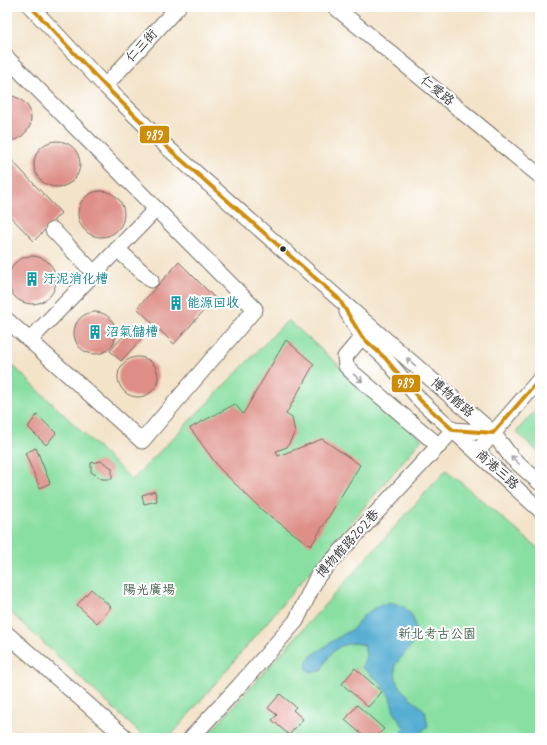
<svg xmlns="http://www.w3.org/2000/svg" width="547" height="745" font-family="Mynerve,'LXGW WenKai TC',sans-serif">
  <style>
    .green { fill: #89dfa2; stroke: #5a8566 }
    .water { fill: #54add2; stroke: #406c7e }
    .building { fill: #de8e87 }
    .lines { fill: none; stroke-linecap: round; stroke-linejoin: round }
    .minor-casing { stroke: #716b62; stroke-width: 17 }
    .minor { stroke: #fff; stroke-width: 15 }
    .bus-1-casing { stroke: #fff; stroke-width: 7 }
    .bus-1 { stroke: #ce8d09; stroke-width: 4 }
    .oneway { stroke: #a0a0a0 }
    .bus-dot { fill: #2b2b2b; stroke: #fff; stroke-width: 1.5 }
    .labels { text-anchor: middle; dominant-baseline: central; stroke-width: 4; stroke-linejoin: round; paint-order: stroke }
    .street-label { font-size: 13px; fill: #2b2b2b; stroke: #fff }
    .culture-label { font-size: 13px; fill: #0d838f; stroke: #fff; text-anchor: start }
    .park-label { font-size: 13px; fill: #47614f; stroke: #fff }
    .line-badge { stroke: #fff; stroke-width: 1.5 }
    .badge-label { font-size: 11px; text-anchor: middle; font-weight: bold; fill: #fff }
  </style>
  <rect width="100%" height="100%" fill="#fff"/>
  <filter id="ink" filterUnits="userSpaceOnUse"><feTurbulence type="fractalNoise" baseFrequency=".025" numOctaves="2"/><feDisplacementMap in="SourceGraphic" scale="8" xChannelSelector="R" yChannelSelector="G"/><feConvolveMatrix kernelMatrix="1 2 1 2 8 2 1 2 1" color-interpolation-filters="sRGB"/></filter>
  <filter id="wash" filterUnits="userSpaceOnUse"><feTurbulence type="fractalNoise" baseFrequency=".012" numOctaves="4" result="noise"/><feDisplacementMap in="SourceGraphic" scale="16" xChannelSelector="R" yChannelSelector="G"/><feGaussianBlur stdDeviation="0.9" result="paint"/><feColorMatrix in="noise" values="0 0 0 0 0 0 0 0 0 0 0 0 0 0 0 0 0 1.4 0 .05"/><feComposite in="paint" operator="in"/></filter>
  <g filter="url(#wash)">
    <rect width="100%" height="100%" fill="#f3e3c9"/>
    <g class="green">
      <polygon points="288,320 422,439 169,738 145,738 7,609 7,360 132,480"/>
      <polygon points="540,405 540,453 516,432"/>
      <polygon points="446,470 540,550 540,738 205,738"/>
    </g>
    <path class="water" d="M394,603L404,607L411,614L415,623V636L411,646L395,665L396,679L403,691L425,711L428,726L415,738H401L404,727L394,712L390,697L380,682L362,667L366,656L364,645C353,641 339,644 331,654C327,659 324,665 321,671L312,672L307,670L306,663L310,657L337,638L353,629L364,615L381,604Z"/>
    <g id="blocks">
      <g class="building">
        <polygon points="7,96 13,96 20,99 26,104 30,110 31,118 30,126 26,132 21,137 15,140 7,140"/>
        <circle cx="57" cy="164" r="23"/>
        <polygon points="7,155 61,213 34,241 7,213"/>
        <circle cx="101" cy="214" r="23"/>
        <circle cx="32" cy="280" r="24"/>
        <polygon points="179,262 215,298 174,344 137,308"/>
        <circle cx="95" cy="333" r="21"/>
        <polygon points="133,325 144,336 121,361 110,351"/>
        <polygon points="286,340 314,364 286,414 292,418 295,432 287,447 276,451 278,456 322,439 360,465 311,546 263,511 220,469 190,428 235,404 243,414"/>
        <circle cx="138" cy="377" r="20"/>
        <polygon points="37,415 56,433 46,445 28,427"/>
        <polygon points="36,448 50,483 40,488 25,453"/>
        <polygon points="101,461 112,468 112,479 102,479 91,472 91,463"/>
        <polygon points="155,491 157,501 144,504 142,495"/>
        <polygon points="91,589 111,607 97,623 77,605"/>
        <polygon points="355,668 382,692 368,707 342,684"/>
        <polygon points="280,694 296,707 293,710 303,719 289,735 272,720 277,715 268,708"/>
        <polygon points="357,705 384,729 375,738 366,738 345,720"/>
      </g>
    </g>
  </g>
  <g filter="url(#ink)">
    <use href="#blocks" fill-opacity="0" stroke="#716b62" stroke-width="1"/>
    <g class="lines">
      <defs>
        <g id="minor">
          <polyline points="31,7 105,86 169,149 339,299 493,433 512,458 540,483"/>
          <polyline points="335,7 540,176"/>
          <polyline points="7,58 255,309 142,441 7,320"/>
          <polyline points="105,86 178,7"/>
          <polyline points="53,230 94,273"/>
          <polyline points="117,249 151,280"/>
          <polyline points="347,312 362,337 385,358 421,401 540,510"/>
          <polyline points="362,337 345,357 346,366 353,373 439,446"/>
          <polyline points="30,340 156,209"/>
          <polyline points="453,430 493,433"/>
          <polyline points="477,452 540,379"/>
          <polyline points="7,634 126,738"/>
          <polyline points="191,738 239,686 296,621 317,577 453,430"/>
        </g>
      </defs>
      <use href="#minor" class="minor-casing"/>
      <use href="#minor" class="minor"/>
      <defs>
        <polyline id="bus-1" points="31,7 105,86 169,149 339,299 362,337 385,358 421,401 453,430 493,433 540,379"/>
      </defs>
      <use href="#bus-1" class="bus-1-casing"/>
      <use href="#bus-1" class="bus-1"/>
    </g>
    <defs><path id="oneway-shaft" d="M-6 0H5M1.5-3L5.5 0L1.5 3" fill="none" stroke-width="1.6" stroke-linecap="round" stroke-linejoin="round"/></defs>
    <g class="oneway">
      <use href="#oneway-shaft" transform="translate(411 362) rotate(-139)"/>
      <use href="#oneway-shaft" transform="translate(358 378) rotate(40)"/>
      <use href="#oneway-shaft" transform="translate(515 460) rotate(-135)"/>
    </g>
  </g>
  <defs>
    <symbol id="building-bare" viewBox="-9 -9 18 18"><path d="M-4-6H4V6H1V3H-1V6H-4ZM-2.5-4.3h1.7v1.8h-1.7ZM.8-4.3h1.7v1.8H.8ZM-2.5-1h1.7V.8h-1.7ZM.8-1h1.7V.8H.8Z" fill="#0f9aa8" stroke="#fff" stroke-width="2.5" paint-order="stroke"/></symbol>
  </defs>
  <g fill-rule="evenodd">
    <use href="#building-bare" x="22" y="269" width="20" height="20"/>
    <use href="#building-bare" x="166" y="293" width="20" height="20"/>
    <use href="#building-bare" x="85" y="322" width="20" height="20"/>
  </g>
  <circle class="bus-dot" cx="283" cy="249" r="3.5"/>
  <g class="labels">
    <g class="street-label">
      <text transform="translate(142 46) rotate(-47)">仁三街</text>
      <text transform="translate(437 91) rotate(39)">仁愛路</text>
      <text transform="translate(452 398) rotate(41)">博物館路</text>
      <text transform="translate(497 470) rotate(42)">商港三路</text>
      <text transform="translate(348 544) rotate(-48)">博物館路202巷</text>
    </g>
    <g class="culture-label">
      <text x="43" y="279">汙泥消化槽</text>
      <text x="187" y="303">能源回收</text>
      <text x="106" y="332">沼氣儲槽</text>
    </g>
    <g class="park-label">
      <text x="149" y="590">陽光廣場</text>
      <text x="437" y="634">新北考古公園</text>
    </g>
  </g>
  <g class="line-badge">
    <rect x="139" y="125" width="31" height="19" rx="4" fill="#ce8d09"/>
    <rect x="391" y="374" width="30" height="19" rx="4" fill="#ce8d09"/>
  </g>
  <g class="badge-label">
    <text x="155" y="139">989</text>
    <text x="406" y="387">989</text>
  </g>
  <rect width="547" height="745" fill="none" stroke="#fff" stroke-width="24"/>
</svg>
